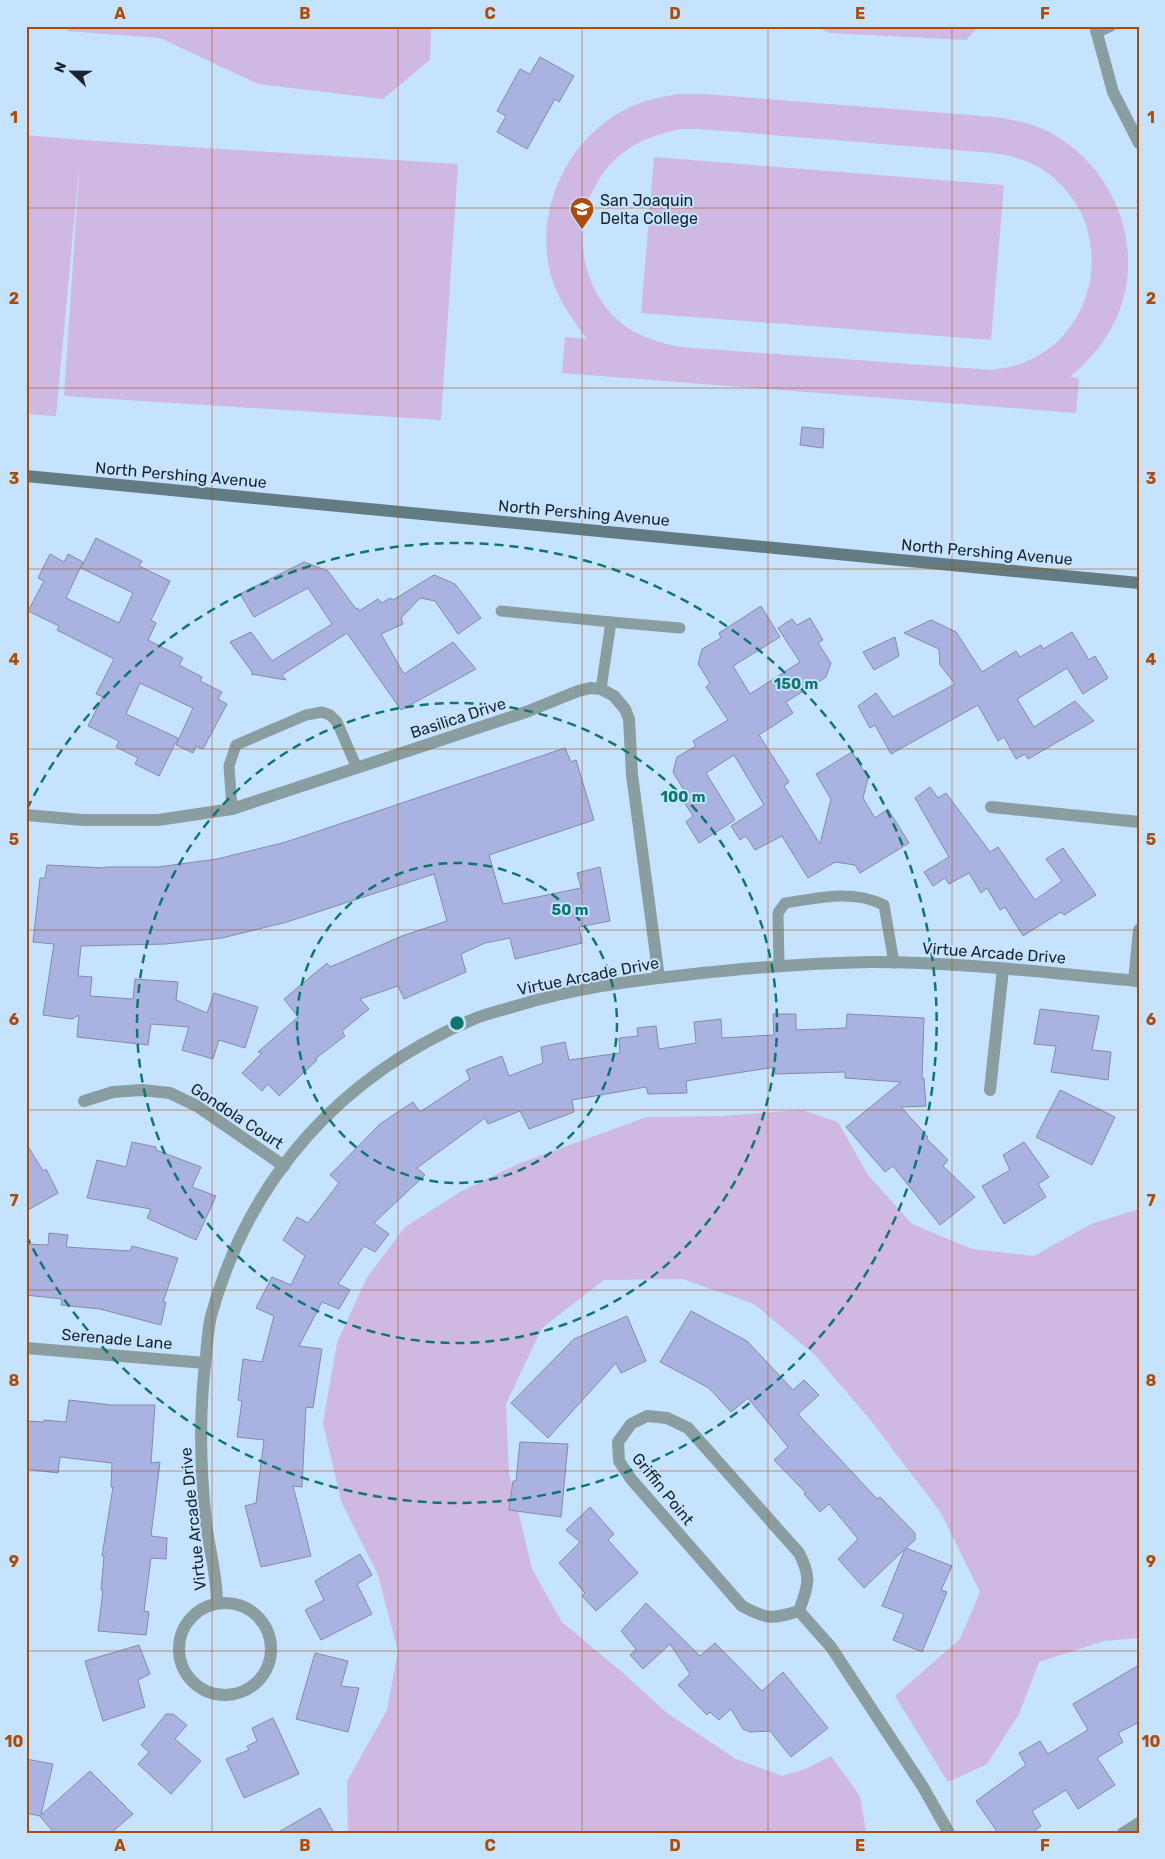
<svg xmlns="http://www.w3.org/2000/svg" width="1165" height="1859" font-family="Rubik,sans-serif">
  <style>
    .green { fill: #cfb8e2; fill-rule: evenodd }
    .building { fill: #aab2e1; stroke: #848aaa }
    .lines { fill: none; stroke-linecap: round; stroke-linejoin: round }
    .lane { stroke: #8a9da1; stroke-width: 11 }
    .street { stroke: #8a9da1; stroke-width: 12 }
    .secondary { stroke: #617d83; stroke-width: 12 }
    .grid { fill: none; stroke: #ac4b0a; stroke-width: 1; stroke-opacity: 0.55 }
    .ring { fill: none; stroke: #0f766e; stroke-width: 2.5; stroke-dasharray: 9 6 }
    .labels { text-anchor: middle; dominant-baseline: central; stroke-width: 4; stroke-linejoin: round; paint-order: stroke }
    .poi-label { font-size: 16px; fill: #1a252f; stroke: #c5e3fe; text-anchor: start }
    .street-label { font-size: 16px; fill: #1a252f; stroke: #c5e3fe }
    .centre { fill: #0f766e; stroke: #c5e3fe; stroke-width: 2.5 }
    .ring-label { font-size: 15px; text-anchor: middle; font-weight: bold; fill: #0f766e; stroke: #c5e3fe; stroke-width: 4; stroke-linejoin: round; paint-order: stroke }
    .neatline { fill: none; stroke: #ac4b0a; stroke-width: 2 }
    .grid-label { font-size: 16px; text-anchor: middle; font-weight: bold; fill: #ac4b0a }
  </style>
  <rect width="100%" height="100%" fill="#c5e3fe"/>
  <g class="green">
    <polygon points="67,26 431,26 430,60 383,99 258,84 160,38 67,31"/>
    <polygon points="814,26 979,26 966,40 830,33"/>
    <path d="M678,94H703L996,117C1012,120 1027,122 1041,128C1112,160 1148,245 1117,317C1106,341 1090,360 1070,377L1079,378L1076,413L562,373L565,337L587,339C572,319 558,300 551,276C533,210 568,136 630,107C645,100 661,97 678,94ZM681,129H699L993,153C1016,156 1038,163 1055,179C1115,231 1099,332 1025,362C1015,367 1003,368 992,370L681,347C662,343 645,339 628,328C568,286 567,191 628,149C644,138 662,133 681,129Z"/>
    <polygon points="26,135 81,140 458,164 441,420 64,396 80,158 56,416 26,414"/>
    <polygon points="654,157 1004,185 991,340 641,313"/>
    <polygon points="802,1110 838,1122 868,1175 912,1224 972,1249 1034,1256 1091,1224 1139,1209 1139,1638 1104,1641 1039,1662 1019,1714 987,1764 948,1782 895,1696 960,1639 980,1592 941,1513 872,1422 815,1355 754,1304 683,1279 604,1280 542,1328 506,1404 509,1473 532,1569 562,1622 622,1672 667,1713 736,1759 782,1776 808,1768 831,1756 860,1796 866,1832 348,1833 347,1781 387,1710 398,1651 378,1575 341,1501 323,1423 337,1343 366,1279 405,1227 460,1192 520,1163 647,1117 722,1116"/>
  </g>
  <g class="building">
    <polygon points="540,57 574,76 559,102 555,99 527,149 497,132 506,116 497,111 520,69 530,74"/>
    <polygon points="802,427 824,429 823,448 800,445"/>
    <polygon points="96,538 142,561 139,566 170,581 151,620 156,623 148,640 183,658 179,665 202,677 200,681 222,692 218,699 227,704 203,749 196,746 193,753 176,745 193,708 140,683 126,714 178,738 159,776 135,764 138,758 116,747 119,741 88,726 103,697 96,694 114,659 57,630 59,626 28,611 44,581 38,578 50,554 64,562 68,554 83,562 66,598 119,623 133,593 81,568"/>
    <polygon points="304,562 328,571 356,609 358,608 359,611 378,599 382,603 390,598 393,600 434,575 455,584 481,618 458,634 435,601 420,598 401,618 403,624 381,634 404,674 453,642 476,669 401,710 347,633 282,675 286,680 251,674 253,673 230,642 251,632 272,661 332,624 308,588 254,617 240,594"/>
    <polygon points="761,606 780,637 733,666 750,694 800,662 778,628 792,619 797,625 810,618 823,640 818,643 831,663 826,677 786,702 793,713 759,735 789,782 784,786 820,844 831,799 816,774 852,752 868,778 863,798 875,818 888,809 909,843 860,873 855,865 835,862 808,878 782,836 755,850 746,836 740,840 731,826 764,805 734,755 706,773 735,820 699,843 686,822 693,816 680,796 685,792 673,772 677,757 696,746 693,741 728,720 706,687 710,683 698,664 702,649 721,638 719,633"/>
    <polygon points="931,620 956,632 982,672 1016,651 1020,657 1041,645 1043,649 1072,632 1089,660 1095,656 1108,678 1083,694 1067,668 1017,699 1034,727 1075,701 1094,721 1028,759 1025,754 1016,759 1004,737 998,741 978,705 891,754 875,725 870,728 858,706 876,693 893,717 955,684 940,665 939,649 904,633"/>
    <polygon points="895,637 899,656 874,670 863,652"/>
    <polygon points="565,748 571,762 576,760 594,820 489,855 503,904 581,888 577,873 600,867 610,921 579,927 582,943 515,959 510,938 485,943 461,954 466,972 404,999 398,986 360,999 369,1009 342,1031 345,1036 315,1059 317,1060 279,1096 268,1084 262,1091 242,1073 262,1053 258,1052 298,1017 284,999 327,963 330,967 402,936 447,921 434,874 287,922 222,938 166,944 81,946 78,976 92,977 90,996 133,999 135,979 178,982 176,1000 207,1013 214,993 258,1007 245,1048 219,1040 213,1059 182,1050 189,1027 151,1024 148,1045 77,1037 79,1015 72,1019 43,1015 54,944 33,942 40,878 45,878 47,865 105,868 105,867 158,867 217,859 286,842"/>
    <polygon points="930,787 938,798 946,793 990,852 998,847 1035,900 1062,881 1046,859 1063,848 1096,895 1064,915 1061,912 1023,936 1005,907 1000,910 987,888 981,893 969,873 949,884 945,878 933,886 924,872 949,857 915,798"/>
    <polygon points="1040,1009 1099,1016 1092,1050 1111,1052 1108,1080 1051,1072 1056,1046 1034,1044"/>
    <polygon points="773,1014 796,1014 796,1030 846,1028 847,1014 924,1018 922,1079 924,1078 926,1106 901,1107 928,1137 926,1138 948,1160 943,1166 975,1197 940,1225 893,1166 885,1172 846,1127 901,1082 845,1078 845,1072 775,1074 775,1067 686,1081 687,1093 648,1094 646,1087 572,1100 574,1112 529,1129 520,1111 488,1124 485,1118 417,1168 425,1175 374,1223 389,1234 375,1252 364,1246 338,1284 350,1290 339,1309 322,1302 299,1346 322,1349 313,1408 306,1407 302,1487 293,1486 311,1556 261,1567 245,1506 256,1503 264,1440 237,1437 242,1401 238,1400 243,1359 262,1362 274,1316 256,1308 272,1277 291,1285 305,1256 283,1240 297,1217 308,1223 339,1183 330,1175 380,1124 413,1102 420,1112 470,1079 466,1070 502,1056 509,1076 543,1063 541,1047 565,1042 569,1060 620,1053 619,1038 638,1036 637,1028 656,1026 659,1049 696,1043 694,1022 721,1019 722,1038 774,1035"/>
    <polygon points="1060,1090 1115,1117 1092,1165 1036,1137"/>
    <polygon points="132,1142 156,1147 156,1150 201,1167 192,1187 216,1196 196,1240 147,1218 151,1209 87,1198 97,1160 126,1167"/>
    <polygon points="1024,1142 1049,1177 1038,1184 1046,1197 1004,1224 982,1186 1010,1170 1003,1155"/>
    <polygon points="26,1143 43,1171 46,1169 58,1193 26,1211"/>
    <polygon points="49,1233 68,1235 66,1247 130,1251 132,1246 178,1258 163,1302 166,1302 161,1325 100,1309 61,1305 62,1299 26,1295 26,1244 48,1245"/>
    <polygon points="691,1311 747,1341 793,1390 804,1380 819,1395 798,1414 877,1499 880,1497 915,1533 915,1540 906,1548 952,1566 941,1590 947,1592 922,1652 893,1640 904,1614 882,1606 905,1549 864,1588 838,1559 858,1539 829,1504 820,1512 804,1494 806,1493 774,1460 788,1447 748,1398 731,1412 709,1388 660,1362"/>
    <polygon points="627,1316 646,1361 621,1373 616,1363 548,1438 511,1403 574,1339"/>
    <polygon points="69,1400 111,1405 155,1405 151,1463 160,1462 151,1536 167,1538 166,1559 151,1558 144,1611 149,1612 146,1635 98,1631 103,1590 101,1590 104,1556 102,1556 113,1487 111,1487 112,1463 60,1457 58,1473 26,1469 26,1421 44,1422 44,1420 66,1422"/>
    <polygon points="520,1442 568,1444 561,1517 509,1510 513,1481 516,1481"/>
    <polygon points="590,1507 614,1534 608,1540 638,1573 596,1611 582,1596 585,1593 559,1563 580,1542 566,1530"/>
    <polygon points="360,1554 372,1575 357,1584 372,1614 321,1640 305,1610 324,1600 315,1581"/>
    <polygon points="646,1603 700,1656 715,1643 762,1691 783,1672 828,1728 791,1757 770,1731 750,1732 743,1729 731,1709 719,1720 710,1712 707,1715 678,1685 690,1674 670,1644 643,1669 630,1655 636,1649 621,1631"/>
    <polygon points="139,1645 150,1674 138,1680 145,1707 103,1721 85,1661"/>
    <polygon points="315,1653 348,1661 341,1686 359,1688 348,1732 296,1719"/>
    <polygon points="1139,1665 1139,1722 1118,1733 1123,1742 1097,1758 1115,1785 1078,1809 1066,1790 1032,1811 1041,1826 1032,1833 998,1833 976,1801 1026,1765 1019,1753 1040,1741 1048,1754 1088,1730 1073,1704"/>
    <polygon points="166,1714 173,1714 187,1725 175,1739 201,1761 171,1794 138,1764 149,1752 141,1745"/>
    <polygon points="273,1718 299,1774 244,1798 226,1759 249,1750 247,1746 257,1741 252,1728"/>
    <polygon points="26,1759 53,1764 41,1815 90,1771 133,1814 111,1833 54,1833 40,1816 26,1813"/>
    <polygon points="320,1808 334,1833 277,1833"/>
  </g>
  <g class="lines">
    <g class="lane">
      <polyline points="1096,33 1111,26"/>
      <polyline points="501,611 611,622"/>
      <polyline points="601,689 611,622 680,628"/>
      <polyline points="232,809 229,766 236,745 306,715 322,712 330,715 337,722 357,768"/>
      <path d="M779,966L778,913L785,903C818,898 853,889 884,905L894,963"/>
    </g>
    <g class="street">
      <polyline points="1095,26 1113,92 1139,143"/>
      <polyline points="991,807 1139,822"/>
      <polyline points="26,815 83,820 158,820 232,809 526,712 578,691 590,688 601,689 614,696 625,709 629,719 632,775 659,978"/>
      <polyline points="1134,981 1139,930"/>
      <polyline points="990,1090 1003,969"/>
      <polyline points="84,1101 113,1092 142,1090 170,1093 197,1106 284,1166"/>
      <polyline points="26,1348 205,1363"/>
      <path d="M647,1416L667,1418L688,1428L799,1553C812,1578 808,1586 799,1611C771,1619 768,1620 742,1606L631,1479L619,1461L618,1442L631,1424Z"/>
      <circle cx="225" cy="1649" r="46"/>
      <path d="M217,1603C217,1575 209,1549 206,1522C200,1467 199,1411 206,1356C207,1343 208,1329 211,1316C250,1175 343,1074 476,1018C489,1013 503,1010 516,1006C571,989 628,981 685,975C747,968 808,963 871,962C960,962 1050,973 1139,981"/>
      <polyline points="799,1611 831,1647 923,1787 949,1833"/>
      <polyline points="1123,1833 1139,1823"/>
    </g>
    <polyline class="secondary" points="26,476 1139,583"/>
  </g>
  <path class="grid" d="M212,26V1833M398,26V1833M582,26V1833M768,26V1833M952,26V1833M26,208H1139M26,388H1139M26,569H1139M26,749H1139M26,930H1139M26,1110H1139M26,1290H1139M26,1471H1139M26,1651H1139"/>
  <g class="ring">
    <circle cx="457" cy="1023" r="160"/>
    <circle cx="457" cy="1023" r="320"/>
    <path d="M27 809A480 480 0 1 1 27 1237"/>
  </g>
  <defs>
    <symbol id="university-pin" viewBox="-11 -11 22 30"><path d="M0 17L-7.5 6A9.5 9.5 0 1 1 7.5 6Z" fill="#ac4b0a" stroke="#c5e3fe"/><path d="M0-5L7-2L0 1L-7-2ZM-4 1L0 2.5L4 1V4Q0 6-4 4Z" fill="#fff"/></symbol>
  </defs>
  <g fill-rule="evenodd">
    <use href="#university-pin" x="568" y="195" width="28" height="38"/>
  </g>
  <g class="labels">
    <g class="poi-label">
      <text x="600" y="200">San Joaquin<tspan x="600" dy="18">Delta College</tspan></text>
    </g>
    <g class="street-label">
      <text transform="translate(181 475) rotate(5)">North Pershing Avenue</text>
      <text transform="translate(584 513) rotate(5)">North Pershing Avenue</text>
      <text transform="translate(987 552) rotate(5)">North Pershing Avenue</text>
      <text transform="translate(458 718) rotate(-18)">Basilica Drive</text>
      <text transform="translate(994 953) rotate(4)">Virtue Arcade Drive</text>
      <text transform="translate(588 976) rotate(-11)">Virtue Arcade Drive</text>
      <text transform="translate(237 1116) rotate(33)">Gondola Court</text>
      <text transform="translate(117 1339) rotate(5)">Serenade Lane</text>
      <text transform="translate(663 1489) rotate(51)">Griffin Point</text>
      <text transform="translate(193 1519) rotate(-96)">Virtue Arcade Drive</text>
    </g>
  </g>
  <circle cx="457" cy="1023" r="8" class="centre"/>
  <g class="ring-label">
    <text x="796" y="689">150 m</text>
    <text x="683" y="802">100 m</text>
    <text x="570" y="915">50 m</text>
  </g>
  <rect width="1165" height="1859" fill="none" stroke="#c5e3fe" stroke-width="55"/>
  <g transform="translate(72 72) rotate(292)" stroke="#c5e3fe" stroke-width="4" paint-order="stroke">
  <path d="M0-4L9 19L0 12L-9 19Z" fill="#1a252f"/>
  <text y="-8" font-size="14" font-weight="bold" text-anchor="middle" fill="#1a252f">N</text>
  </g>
  <rect x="28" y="28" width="1110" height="1804" class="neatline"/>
  <g class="grid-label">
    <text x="120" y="19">A</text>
    <text x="305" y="19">B</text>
    <text x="490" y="19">C</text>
    <text x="675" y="19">D</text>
    <text x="860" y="19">E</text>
    <text x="1045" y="19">F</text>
    <text x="14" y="123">1</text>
    <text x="1151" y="123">1</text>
    <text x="14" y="304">2</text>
    <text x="1151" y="304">2</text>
    <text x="14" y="484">3</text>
    <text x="1151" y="484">3</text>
    <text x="14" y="665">4</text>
    <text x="1151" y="665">4</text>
    <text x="14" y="845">5</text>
    <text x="1151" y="845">5</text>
    <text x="14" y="1025">6</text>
    <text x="1151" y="1025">6</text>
    <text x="14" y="1206">7</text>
    <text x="1151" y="1206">7</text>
    <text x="14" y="1386">8</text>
    <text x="1151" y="1386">8</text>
    <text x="14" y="1567">9</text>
    <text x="1151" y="1567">9</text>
    <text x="14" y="1747">10</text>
    <text x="1151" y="1747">10</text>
    <text x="120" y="1851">A</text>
    <text x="305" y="1851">B</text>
    <text x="490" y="1851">C</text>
    <text x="675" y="1851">D</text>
    <text x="860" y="1851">E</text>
    <text x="1045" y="1851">F</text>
  </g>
</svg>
